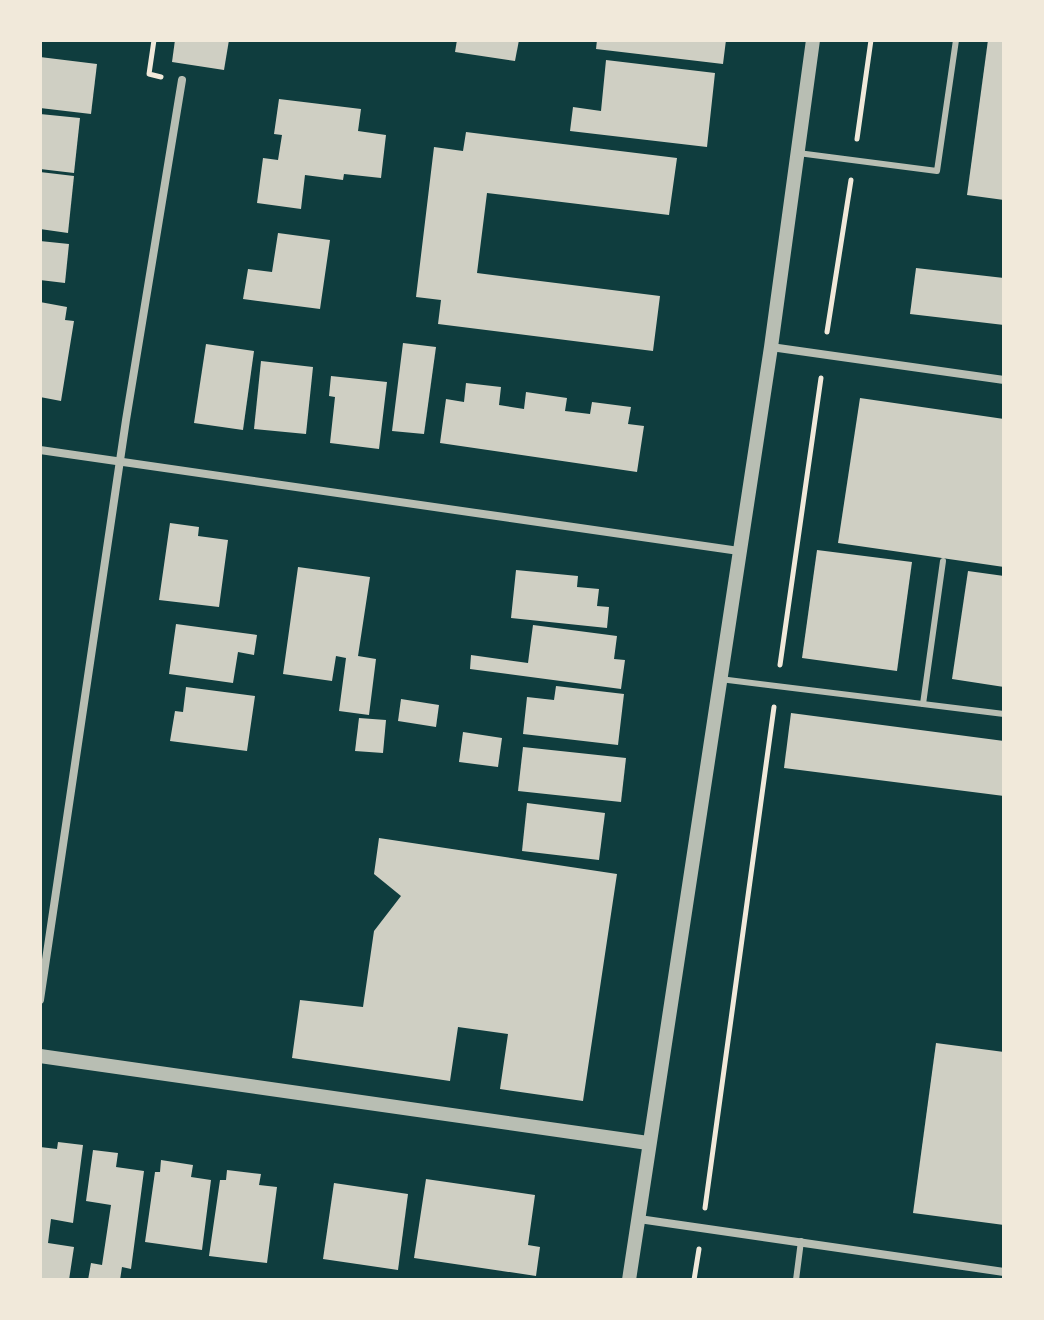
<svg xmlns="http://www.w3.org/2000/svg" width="1044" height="1320" font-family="Raleway,sans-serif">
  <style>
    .building { fill: #cfcfc3 }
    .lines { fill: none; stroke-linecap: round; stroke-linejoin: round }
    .path { stroke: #f1e9da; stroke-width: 5 }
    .service { stroke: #b8beb3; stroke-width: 6 }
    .minor { stroke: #b8beb3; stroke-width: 8 }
    .tertiary { stroke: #b8beb3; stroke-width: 14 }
  </style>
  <rect width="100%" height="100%" fill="#0f3d3e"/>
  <g class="building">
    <polygon points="175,40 229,40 224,70 172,62"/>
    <polygon points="457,40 519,40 515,61 455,52"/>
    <polygon points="597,40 726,40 723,64 596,49"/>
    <polygon points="988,40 1004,40 1004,200 967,195"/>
    <polygon points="40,57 97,64 91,114 40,108"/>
    <polygon points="606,60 715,73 707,147 570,131 573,107 601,111"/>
    <polygon points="279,99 361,109 358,131 386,135 381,178 344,174 343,180 305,175 301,209 257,203 263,158 278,160 282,135 274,134"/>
    <polygon points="40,114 80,118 74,173 40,169"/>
    <polygon points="466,132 677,158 669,215 487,193 477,273 660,296 653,351 438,324 441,300 416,297 434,147 463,151"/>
    <polygon points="40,172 74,176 68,233 40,229"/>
    <polygon points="278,233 330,240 320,309 243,299 248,269 272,272"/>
    <polygon points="40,241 69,244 65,283 40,280"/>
    <polygon points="916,268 1004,278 1004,325 910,314"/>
    <polygon points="40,302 67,307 65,320 74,321 61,401 40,397"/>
    <polygon points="403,343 436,347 424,434 392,431"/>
    <polygon points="206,344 254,351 243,430 194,423"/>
    <polygon points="261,361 313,367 306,434 254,429"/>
    <polygon points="331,376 387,382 379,449 330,443 335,397 329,396"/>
    <polygon points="466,383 501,387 499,405 524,409 526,392 567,398 565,411 590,414 592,402 631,407 628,424 644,426 637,472 440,443 446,399 464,402"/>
    <polygon points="860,398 1004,419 1004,567 838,543"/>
    <polygon points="170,523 199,527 198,536 228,540 219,607 159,600"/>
    <polygon points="817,550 912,562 897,671 802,658"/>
    <polygon points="298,567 370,577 358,656 376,659 369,715 339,711 346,658 336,656 332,681 283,674"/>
    <polygon points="516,570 578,576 577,587 599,589 597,606 609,607 607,628 511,618"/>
    <polygon points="968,571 1004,576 1004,687 952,679"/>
    <polygon points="176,624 257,635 254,655 238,652 233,683 169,674"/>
    <polygon points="533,625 617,636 614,659 625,660 621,689 470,669 471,655 528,663"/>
    <polygon points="556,686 624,694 618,745 523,734 527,697 554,700"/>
    <polygon points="186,687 255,696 247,751 170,741 175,711 183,712"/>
    <polygon points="401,699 439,705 436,727 398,721"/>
    <polygon points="791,713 1004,741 1004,796 784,768"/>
    <polygon points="359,718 386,720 383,753 355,751"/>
    <polygon points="463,732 502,738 498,767 459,762"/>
    <polygon points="523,747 626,758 621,802 518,791"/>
    <polygon points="527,803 605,813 599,860 522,851"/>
    <polygon points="379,838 617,874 583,1101 500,1089 508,1034 458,1027 450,1081 292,1058 300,1000 363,1007 374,931 401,896 374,874"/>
    <polygon points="936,1043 1004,1052 1004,1225 913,1213"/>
    <polygon points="58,1142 83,1145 73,1223 51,1219 48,1243 74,1247 69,1280 40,1280 40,1147 57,1149"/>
    <polygon points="93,1150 118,1153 116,1167 144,1171 131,1269 122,1267 120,1280 88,1280 91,1263 102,1265 111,1205 86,1201"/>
    <polygon points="161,1160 193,1165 191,1177 211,1180 202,1250 145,1242 155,1172 160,1172"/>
    <polygon points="227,1170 261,1174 259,1185 277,1187 267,1263 209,1256 220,1180 226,1180"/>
    <polygon points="426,1179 535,1195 528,1245 540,1247 536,1276 414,1258"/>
    <polygon points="334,1183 408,1194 398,1270 323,1259"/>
  </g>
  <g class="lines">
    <g class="path">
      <polyline points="154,40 149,74 161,77"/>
      <polyline points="857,139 871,40"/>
      <polyline points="827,332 851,180"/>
      <polyline points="780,665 821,378"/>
      <polyline points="705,1208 774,707"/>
      <polyline points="694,1280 699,1249"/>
    </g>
    <g class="service">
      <polyline points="798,153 937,171 956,40"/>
      <polyline points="720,679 1004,714"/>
      <polyline points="923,704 943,561"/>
      <polyline points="796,1280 801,1241"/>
    </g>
    <g class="minor">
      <polyline points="771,347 1004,380"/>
      <polyline points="40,450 739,551"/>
      <polyline points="40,1000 126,420 182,80"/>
      <polyline points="639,1219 1004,1272"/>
    </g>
    <g class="tertiary">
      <polyline points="40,1056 648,1143"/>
      <polyline points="629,1280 771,347 813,40"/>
    </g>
  </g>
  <rect width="1044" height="1320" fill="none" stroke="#f1e9da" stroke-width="84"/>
</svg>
